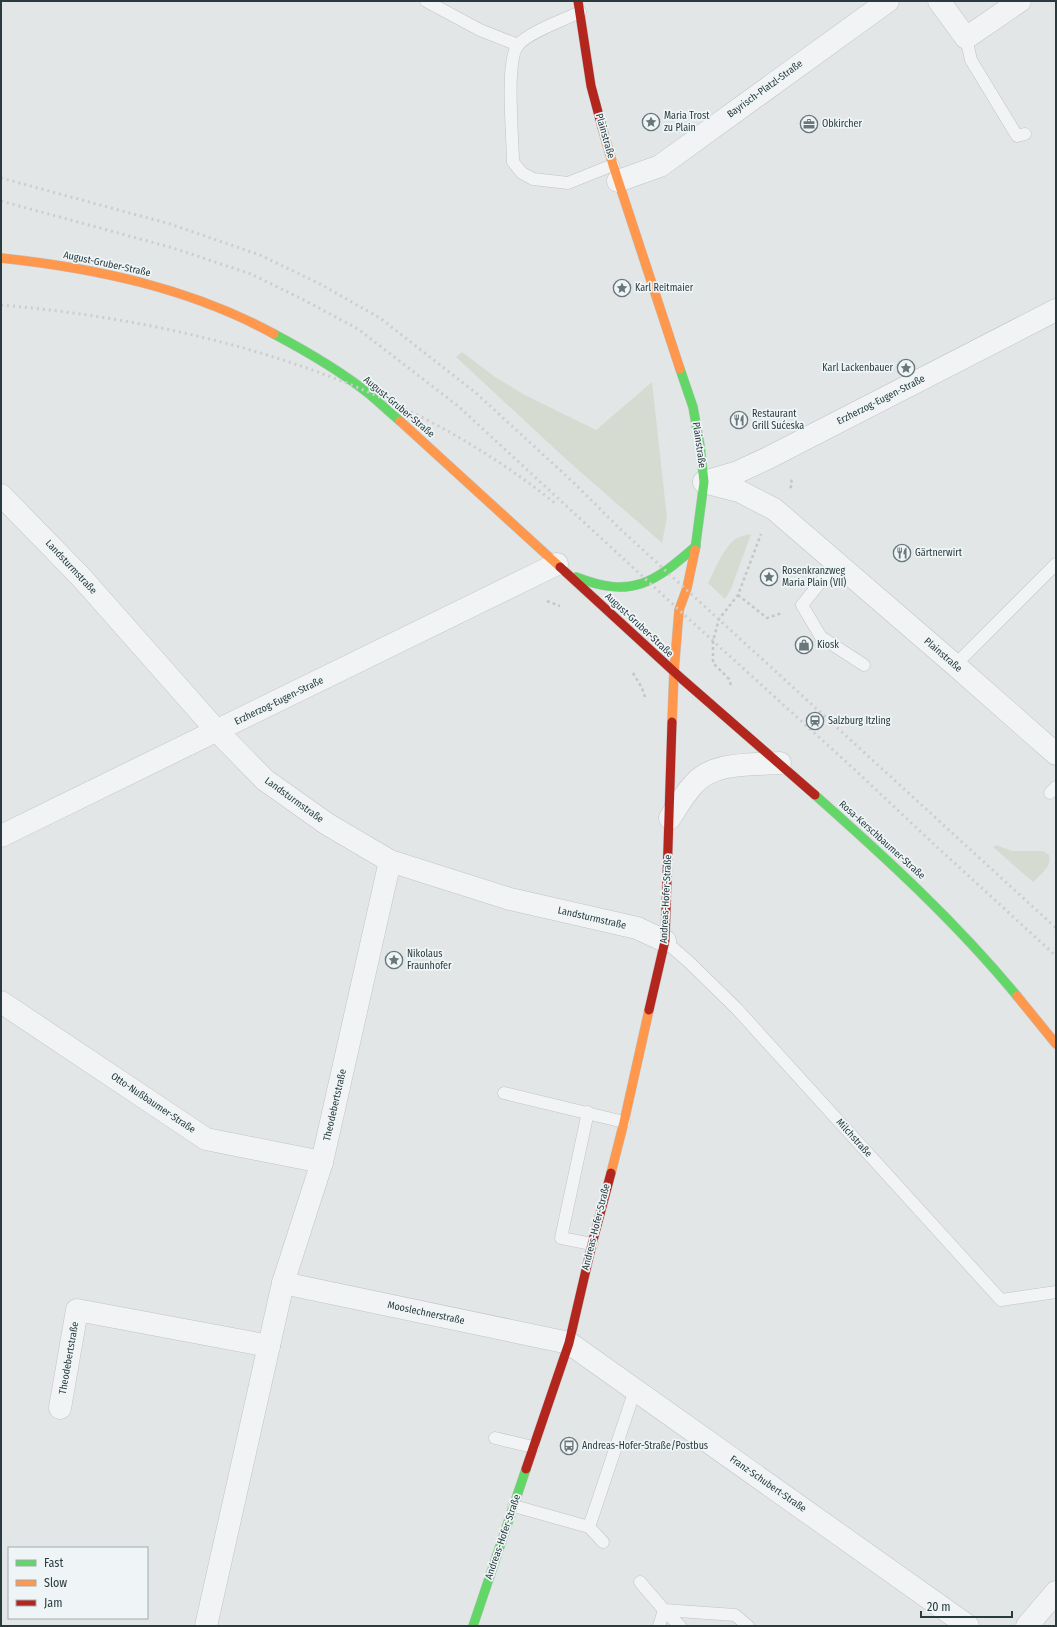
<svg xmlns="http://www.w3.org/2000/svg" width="1057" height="1627" font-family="'Fira Sans Condensed',sans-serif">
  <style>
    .green { fill: #d6dbd2 }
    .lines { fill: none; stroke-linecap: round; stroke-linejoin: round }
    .lane-casing { stroke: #c0c4c5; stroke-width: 13 }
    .street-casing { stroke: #c0c4c5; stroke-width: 23 }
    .fast-casing { stroke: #c0c4c5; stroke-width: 10 }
    .slow-casing { stroke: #c0c4c5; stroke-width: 10 }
    .jam-casing { stroke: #c0c4c5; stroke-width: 10 }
    .path { stroke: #c2c7c7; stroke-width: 2.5; stroke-dasharray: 3 3; stroke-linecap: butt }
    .lane { stroke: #f1f3f4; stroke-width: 12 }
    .street { stroke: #f1f3f4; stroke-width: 22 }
    .fast { stroke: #63d668; stroke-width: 9 }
    .slow { stroke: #ff974d; stroke-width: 9 }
    .jam { stroke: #b3261e; stroke-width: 9 }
    .rail { stroke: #cbcecf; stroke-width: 3; stroke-dasharray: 2 4; stroke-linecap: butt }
    .labels { text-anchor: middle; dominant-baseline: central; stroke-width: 3.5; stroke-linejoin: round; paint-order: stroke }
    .street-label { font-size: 10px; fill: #293b3f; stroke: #eff5f6 }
    .poi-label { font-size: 10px; fill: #293b3f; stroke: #eff5f6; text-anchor: start }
  </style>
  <rect width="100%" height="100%" fill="#e2e6e7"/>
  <g class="green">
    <polygon points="462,352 495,377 525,395 596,430 652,382 667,518 662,543 568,461 456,357"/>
    <path d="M751,534L731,589L725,599L708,583C715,570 721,552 733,541C737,537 745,535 751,534Z"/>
    <path d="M996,845L1012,851H1043L1049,855C1052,867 1041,874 1033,882L993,847Z"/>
  </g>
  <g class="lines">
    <defs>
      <g id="lane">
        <polyline points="426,1 480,30 518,45"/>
        <path d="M580,12C564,20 529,32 518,45C505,60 513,139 513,162L522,173L533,179L568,183L613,165"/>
        <polyline points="966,38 971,60 1017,136 1025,134"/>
        <polyline points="836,563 802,605 821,637 864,665"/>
        <polyline points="955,665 1056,564"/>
        <polyline points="1050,793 1056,787"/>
        <polyline points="665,941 690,963 737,1009 1001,1300 1056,1292"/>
        <polyline points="504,1093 624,1122"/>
        <polyline points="588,1112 561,1238 592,1244"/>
        <polyline points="495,1438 533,1447"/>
        <polyline points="514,1506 589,1527 603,1542"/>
        <polyline points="589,1527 635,1390"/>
        <polyline points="640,1582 664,1610 680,1626"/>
        <polyline points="664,1610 735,1615 748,1626"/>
        <polyline points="659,1626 664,1610"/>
      </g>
      <g id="street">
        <polyline points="939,1 966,38 1020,1"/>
        <polyline points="618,181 660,166 888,1"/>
        <polyline points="704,482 739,491 774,509 955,665 1056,754"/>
        <polyline points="704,482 738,472 770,457 1056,310"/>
        <polyline points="1,495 81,577 217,731 265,780 327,824 390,861 510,899 637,928 665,941"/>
        <path d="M670,818C677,807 684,795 693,785C713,761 752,765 780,763"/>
        <polyline points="1,836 557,564"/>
        <polyline points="1,1002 206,1139 322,1162"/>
        <polyline points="283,1283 569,1343 968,1626"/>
        <polyline points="60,1408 77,1310 269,1346"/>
        <polyline points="206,1626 283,1283 322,1162 390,861"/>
        <polyline points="1027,1626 1056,1592"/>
      </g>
      <g id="fast">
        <path d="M274,334C306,351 339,370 368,393C379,402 389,412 400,421"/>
        <polyline points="680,369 693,407 700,446 704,482 695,550"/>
        <path d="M576,577C632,599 654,583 696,546"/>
        <path d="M815,795C886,858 956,922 1017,996"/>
        <polyline points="473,1626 526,1469"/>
      </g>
      <g id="slow">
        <polyline points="602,127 613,165 680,369"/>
        <path d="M1,258C95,268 190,288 274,334"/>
        <polyline points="400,421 560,567"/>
        <polyline points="672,722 674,672 679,610 687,588 695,550"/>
        <polyline points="1017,996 1056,1044"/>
        <polyline points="611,1173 624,1122 649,1010"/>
      </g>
      <g id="jam">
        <polyline points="578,1 591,86 602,127"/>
        <polyline points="560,567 682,679 815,795"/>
        <polyline points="649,1010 665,941 672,722"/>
        <polyline points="526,1469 569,1343 592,1244 611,1173"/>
      </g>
    </defs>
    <use href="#lane" class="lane-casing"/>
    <use href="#street" class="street-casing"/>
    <use href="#fast" class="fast-casing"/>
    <use href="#slow" class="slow-casing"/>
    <use href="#jam" class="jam-casing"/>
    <g class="path">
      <polyline points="790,488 792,485 791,477"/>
      <polyline points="738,595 767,618 782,613"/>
      <polyline points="547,601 560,606"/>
      <polyline points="633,673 642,688 645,697"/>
      <polyline points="731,685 729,679 713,663 713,641 719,619 738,595 761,534"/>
    </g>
    <use href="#lane" class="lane"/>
    <use href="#street" class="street"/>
    <use href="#fast" class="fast"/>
    <use href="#slow" class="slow"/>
    <use href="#jam" class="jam"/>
    <g class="rail">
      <polyline points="1,178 170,224 260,255 320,284 380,318 476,393 573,482 619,528 1056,928"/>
      <polyline points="1,201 173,248 251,274 304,300 358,329 458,406 679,610 854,769 937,847 1056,956"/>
      <path d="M1,305C198,322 400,378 556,504"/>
    </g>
  </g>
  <defs>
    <symbol id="sight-ring" viewBox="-11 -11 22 22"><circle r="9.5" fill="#eff5f6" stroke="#6a777a" stroke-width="1.5"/><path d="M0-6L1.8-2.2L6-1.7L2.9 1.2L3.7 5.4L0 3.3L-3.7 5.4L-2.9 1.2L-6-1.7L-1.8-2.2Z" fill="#6a777a"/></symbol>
    <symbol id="office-ring" viewBox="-11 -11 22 22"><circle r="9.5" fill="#eff5f6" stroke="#6a777a" stroke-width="1.5"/><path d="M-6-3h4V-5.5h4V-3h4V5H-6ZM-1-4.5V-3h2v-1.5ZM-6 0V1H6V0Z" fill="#6a777a"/></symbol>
    <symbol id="restaurant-ring" viewBox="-11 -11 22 22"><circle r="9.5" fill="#eff5f6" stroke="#6a777a" stroke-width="1.5"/><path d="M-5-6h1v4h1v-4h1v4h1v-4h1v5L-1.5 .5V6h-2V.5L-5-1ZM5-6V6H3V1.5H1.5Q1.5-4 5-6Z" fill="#6a777a"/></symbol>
    <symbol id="shop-ring" viewBox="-11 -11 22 22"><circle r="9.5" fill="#eff5f6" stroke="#6a777a" stroke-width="1.5"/><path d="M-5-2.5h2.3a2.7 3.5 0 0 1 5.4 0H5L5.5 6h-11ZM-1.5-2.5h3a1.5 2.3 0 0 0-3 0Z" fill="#6a777a"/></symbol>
    <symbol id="station-ring" viewBox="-11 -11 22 22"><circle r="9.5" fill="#eff5f6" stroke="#6a777a" stroke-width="1.5"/><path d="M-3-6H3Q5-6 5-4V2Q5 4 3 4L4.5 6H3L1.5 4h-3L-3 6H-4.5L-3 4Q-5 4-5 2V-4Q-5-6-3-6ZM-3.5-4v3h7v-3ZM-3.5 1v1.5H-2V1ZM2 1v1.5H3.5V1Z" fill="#6a777a"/></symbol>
    <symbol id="bus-ring" viewBox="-11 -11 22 22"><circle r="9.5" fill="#eff5f6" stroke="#6a777a" stroke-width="1.5"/><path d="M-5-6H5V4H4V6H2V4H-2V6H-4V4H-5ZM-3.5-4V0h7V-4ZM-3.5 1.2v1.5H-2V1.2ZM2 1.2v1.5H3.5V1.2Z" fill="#6a777a"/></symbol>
  </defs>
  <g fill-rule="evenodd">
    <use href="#sight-ring" x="641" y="112" width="20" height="20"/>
    <use href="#office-ring" x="799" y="114" width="20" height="20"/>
    <use href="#sight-ring" x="612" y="278" width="20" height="20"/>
    <use href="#sight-ring" x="896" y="358" width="20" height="20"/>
    <use href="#restaurant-ring" x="729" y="410" width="20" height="20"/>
    <use href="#restaurant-ring" x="892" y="543" width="20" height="20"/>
    <use href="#sight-ring" x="759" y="567" width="20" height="20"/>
    <use href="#shop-ring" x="794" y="635" width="20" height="20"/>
    <use href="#station-ring" x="805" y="711" width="20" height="20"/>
    <use href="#sight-ring" x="384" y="950" width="20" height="20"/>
    <use href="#bus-ring" x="559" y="1436" width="20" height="20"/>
  </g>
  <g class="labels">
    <g class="street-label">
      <text transform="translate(765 89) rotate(-36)">Bayrisch-Platzl-Straße</text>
      <text transform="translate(605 136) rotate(74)">Plainstraße</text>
      <text transform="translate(107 264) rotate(12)">August-Gruber-Straße</text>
      <text transform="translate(881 400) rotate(-27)">Erzherzog-Eugen-Straße</text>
      <text transform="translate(399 407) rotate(40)">August-Gruber-Straße</text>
      <text transform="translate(699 445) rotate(82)">Plainstraße</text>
      <text transform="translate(71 567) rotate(47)">Landsturmstraße</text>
      <text transform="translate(639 625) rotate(43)">August-Gruber-Straße</text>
      <text transform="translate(943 655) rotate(41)">Plainstraße</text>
      <text transform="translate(279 701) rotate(-26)">Erzherzog-Eugen-Straße</text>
      <text transform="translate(294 800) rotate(36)">Landsturmstraße</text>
      <text transform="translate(882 840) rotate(42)">Rosa-Kerschbaumer-Straße</text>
      <text transform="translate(666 899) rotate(-87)">Andreas-Hofer-Straße</text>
      <text transform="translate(592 918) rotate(13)">Landsturmstraße</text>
      <text transform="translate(153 1103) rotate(34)">Otto-Nußbaumer-Straße</text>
      <text transform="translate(335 1105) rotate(-77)">Theodebertstraße</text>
      <text transform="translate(854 1138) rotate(48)">Milchstraße</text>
      <text transform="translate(596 1227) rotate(-76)">Andreas-Hofer-Straße</text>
      <text transform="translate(426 1313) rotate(12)">Mooslechnerstraße</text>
      <text transform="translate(69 1358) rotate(-80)">Theodebertstraße</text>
      <text transform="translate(768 1484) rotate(35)">Franz-Schubert-Straße</text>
      <text transform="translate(503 1537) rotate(-71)">Andreas-Hofer-Straße</text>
    </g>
    <g class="poi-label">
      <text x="664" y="116">Maria Trost<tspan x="664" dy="12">zu Plain</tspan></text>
      <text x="822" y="124">Obkircher</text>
      <text x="635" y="288">Karl Reitmaier</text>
      <text x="893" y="368" text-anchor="end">Karl Lackenbauer</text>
      <text x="752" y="414">Restaurant<tspan x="752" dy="12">Grill Sućeska</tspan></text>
      <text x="915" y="553">Gärtnerwirt</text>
      <text x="782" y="571">Rosenkranzweg<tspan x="782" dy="12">Maria Plain (VII)</tspan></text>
      <text x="817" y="645">Kiosk</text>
      <text x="828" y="721">Salzburg Itzling</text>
      <text x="407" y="954">Nikolaus<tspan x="407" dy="12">Fraunhofer</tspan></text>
      <text x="582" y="1446">Andreas-Hofer-Straße/Postbus</text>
    </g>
  </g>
  <rect width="1057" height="1627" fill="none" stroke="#293b3f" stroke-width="4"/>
  <rect x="8" y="1547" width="140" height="72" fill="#eff5f6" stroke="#a0abad"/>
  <rect x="16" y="1560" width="20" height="6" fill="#63d668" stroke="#a0abad"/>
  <text x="44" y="1567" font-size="12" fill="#293b3f">Fast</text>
  <rect x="16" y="1580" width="20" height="6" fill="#ff974d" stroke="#a0abad"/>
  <text x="44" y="1587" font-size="12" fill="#293b3f">Slow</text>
  <rect x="16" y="1600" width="20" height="6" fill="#b3261e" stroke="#a0abad"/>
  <text x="44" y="1607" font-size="12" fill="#293b3f">Jam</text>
  <path d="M921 1611v6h91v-6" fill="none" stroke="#293b3f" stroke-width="2"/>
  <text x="927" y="1611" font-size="12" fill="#293b3f" stroke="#eff5f6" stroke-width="3" paint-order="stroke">20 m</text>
</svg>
